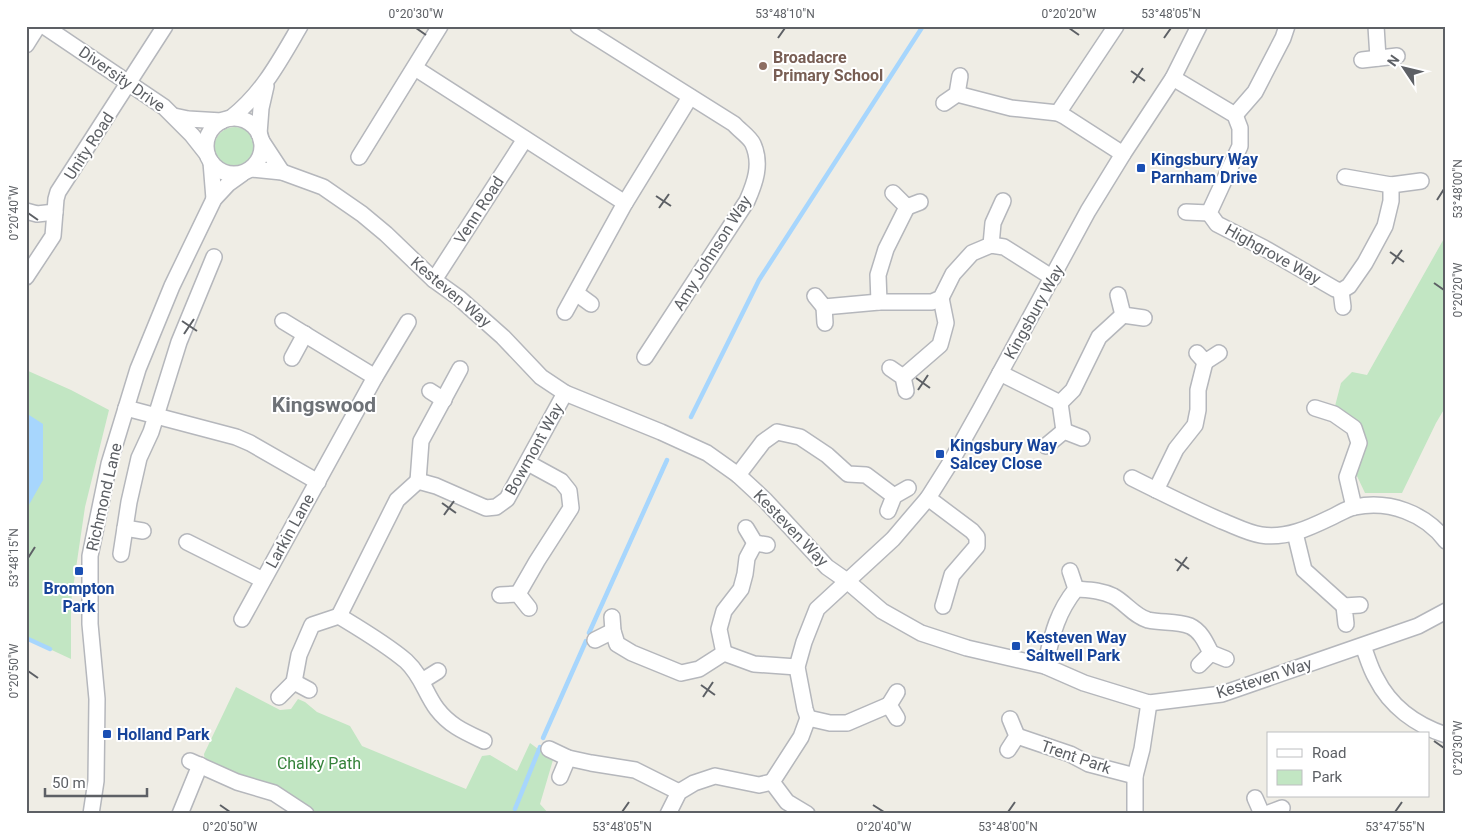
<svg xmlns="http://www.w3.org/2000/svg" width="1472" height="840" font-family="Roboto,sans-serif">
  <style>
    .green { fill: #c2e6c3 }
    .water { fill: #a7d6fd }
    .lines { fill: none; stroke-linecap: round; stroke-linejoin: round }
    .stream { stroke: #a7d6fd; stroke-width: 4.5 }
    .minor-casing { stroke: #b5b7bc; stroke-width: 18 }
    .minor { stroke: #fff; stroke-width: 15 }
    .ticks { fill: none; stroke: #5d6065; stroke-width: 2 }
    .education-dot { fill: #8d6e63; stroke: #fff; stroke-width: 2 }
    .transit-dot { fill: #1a4fb4; stroke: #fff; stroke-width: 2 }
    .labels { text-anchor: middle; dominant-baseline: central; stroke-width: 4; stroke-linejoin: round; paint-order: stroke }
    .education-label { font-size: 16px; font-weight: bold; fill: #785e54; stroke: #fff; text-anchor: start }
    .street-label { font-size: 16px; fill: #5d6065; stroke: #fff }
    .transit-label { font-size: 16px; font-weight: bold; fill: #164399; stroke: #fff; text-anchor: start }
    .park-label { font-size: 16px; fill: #36833b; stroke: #fff }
    .district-label { font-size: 21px; font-weight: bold; fill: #6e7277; stroke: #fff }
    .neatline { fill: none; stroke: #5d6065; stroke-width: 2 }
    .ticks-label { font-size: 12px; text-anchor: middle; fill: #5d6065 }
  </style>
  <rect width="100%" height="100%" fill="#efede5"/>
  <g class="green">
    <circle cx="235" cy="148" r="21"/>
    <path d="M1446,235V406L1436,423L1402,493H1365L1356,474C1362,457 1373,433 1354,420C1347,415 1339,414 1335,406L1341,383L1352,372L1367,375Z"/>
    <polygon points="26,370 71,390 109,410 85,507 71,602 71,659 26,638"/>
    <polygon points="236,687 280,710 291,709 298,699 305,702 317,712 350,726 362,746 466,789 482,756 490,755 517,771 530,743 553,760 540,804 549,814 314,814 277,789 238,776 205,762 204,754"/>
  </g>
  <polygon class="water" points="26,413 43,424 43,480 26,510"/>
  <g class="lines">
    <g class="stream">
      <polyline points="691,417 759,280 923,26"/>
      <polyline points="589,633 667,460"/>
      <polyline points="26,638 50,649"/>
      <polyline points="543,738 586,641"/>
      <polyline points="515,809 540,747"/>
    </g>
    <defs>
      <g id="minor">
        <polyline points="44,26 164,107 192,135 207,154"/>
        <path d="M578,26L734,124C739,130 750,137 753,144C762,164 755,183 747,201L645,357"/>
        <polyline points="1376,26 1378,58"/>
        <polyline points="26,45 38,26"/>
        <polyline points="1362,60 1397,56"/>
        <polyline points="415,68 625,203"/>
        <polyline points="1173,78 1235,115 1240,128 1240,146 1209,213 1217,224 1264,248 1335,289 1341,291 1349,286 1365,263 1385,226 1391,201 1391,185"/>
        <polyline points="957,94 1011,108 1058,113 1064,116 1123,154"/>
        <polyline points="944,103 957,94 960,76"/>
        <polyline points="1058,113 1116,26"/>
        <polyline points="1235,115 1255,92 1283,38 1287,26"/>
        <polyline points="174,116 188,119 222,121"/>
        <path d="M231,118C263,93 280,60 300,26"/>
        <circle cx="234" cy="146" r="28"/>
        <polyline points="259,134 261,108 266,86"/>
        <polyline points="261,140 282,172"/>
        <polyline points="359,157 440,26"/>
        <polyline points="211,162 214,199"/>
        <polyline points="251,169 282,172 323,187 362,214 386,234 434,280 459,298 503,337 541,377 565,393 661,432 707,453 738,475 765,500 827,567 847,581 882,611 921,633 967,648 1045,666 1084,683 1149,703 1222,694 1418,626 1446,611"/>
        <polyline points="1345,177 1391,185 1421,181"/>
        <polyline points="893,193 907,207 920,202"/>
        <polyline points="26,211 37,214 55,212"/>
        <polyline points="1186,212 1209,213"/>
        <polyline points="991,245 993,223 1003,201"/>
        <polyline points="26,277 53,236 56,199 58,192 165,26"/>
        <polyline points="434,280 525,139"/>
        <polyline points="1341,291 1343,307"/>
        <polyline points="576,293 591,304"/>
        <polyline points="1118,295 1123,315 1144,318"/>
        <polyline points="815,296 824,307 879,302 932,302 941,298 953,274 972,253 991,245 1004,247 1053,278"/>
        <polyline points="879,302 878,275 886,249 907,207"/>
        <polyline points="824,307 825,323"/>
        <polyline points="565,312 625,203 690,97"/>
        <polyline points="283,321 375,377"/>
        <polyline points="1197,353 1205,362 1219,353"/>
        <polyline points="292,358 305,334"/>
        <polyline points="890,368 903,377 906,391"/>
        <polyline points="1000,373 1060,403"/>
        <polyline points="903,377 940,345 946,323 941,298"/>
        <polyline points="430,391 444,400"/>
        <polyline points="126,408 236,437 250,443 318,482"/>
        <polyline points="1315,408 1334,414 1354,428 1359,443 1347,477 1354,507"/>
        <polyline points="1064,431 1060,403 1073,390 1099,337 1123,315"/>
        <polyline points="1046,446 1064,431 1082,438"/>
        <polyline points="738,475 763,442 777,432 800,437 827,455 848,474 866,475 894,496"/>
        <path d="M1132,478C1162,493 1192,508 1222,521C1235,526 1248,533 1261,535C1288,539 1311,527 1334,516C1340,513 1348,508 1355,507C1389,500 1425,513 1446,541"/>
        <polyline points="418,481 421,441 460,369"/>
        <polyline points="1156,490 1176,449 1195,425 1198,410 1198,390 1205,362"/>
        <polyline points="928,498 972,531 977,537 977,546 952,575 943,606"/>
        <polyline points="888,511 894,496 908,488"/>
        <polyline points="125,528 143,531"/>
        <polyline points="746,528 755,543 767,545"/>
        <polyline points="1295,533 1304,570 1344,606"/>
        <polyline points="187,542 263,580"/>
        <polyline points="121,554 129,502 139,458 151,432 179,342 214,257"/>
        <polyline points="1070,571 1076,589"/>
        <polyline points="518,594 537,561 571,508 569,491 561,481 528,463"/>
        <polyline points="500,595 518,594 529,608"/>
        <polyline points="339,616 397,500 418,481 436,486 486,508 496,507 507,499 565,393"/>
        <polyline points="612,617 613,631 617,644 632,653 681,673 699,669 724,653 754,664 797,667"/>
        <polyline points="242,619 375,377 408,322"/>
        <polyline points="1346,624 1344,606 1360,605"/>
        <polyline points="595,640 613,631"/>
        <path d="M1363,646C1367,656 1370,668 1376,678C1390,706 1416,725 1446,735"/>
        <polyline points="724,653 719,629 724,611 741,589 745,574 747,558 755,543"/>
        <polyline points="1199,665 1211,653 1226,659"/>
        <path d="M1045,666C1052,636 1056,614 1076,589C1089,590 1101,590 1113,596C1126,603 1134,616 1148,620C1162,623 1177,621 1190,626C1201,631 1206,643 1211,653"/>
        <polyline points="422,681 438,671"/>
        <path d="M294,682L299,655L312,625L339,616C362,630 386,644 406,661C422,676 425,693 437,709C450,726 465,732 484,741"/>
        <polyline points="279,697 294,682 309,690"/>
        <polyline points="808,718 830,723 847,723 889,705"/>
        <polyline points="897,718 889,705 897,692"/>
        <polyline points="1017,736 1070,754 1089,764 1135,776"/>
        <polyline points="549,749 568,758 591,763 635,770 679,792"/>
        <polyline points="1008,750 1017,736 1010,719"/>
        <polyline points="190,761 237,782 274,793 306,814"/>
        <polyline points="560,777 568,758"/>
        <polyline points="772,782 801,737 808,718 805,709 797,667 804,642 817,609 893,539 928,498 952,460 980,410 1088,211 1123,154 1173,78 1199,26"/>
        <polyline points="772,782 787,802 807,814"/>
        <polyline points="1255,798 1262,814"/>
        <polyline points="91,814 96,781 97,699 90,624 90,556 109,464 138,369 172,286 214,199 228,184 242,174"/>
        <polyline points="180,814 200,765"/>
        <polyline points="668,814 679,792 694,783 715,776 759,785 772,782"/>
        <polyline points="1135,814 1135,776 1142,749 1149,703"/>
        <polyline points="1266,814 1282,808"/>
      </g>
    </defs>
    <use href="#minor" class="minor-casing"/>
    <use href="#minor" class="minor"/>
  </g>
  <path class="ticks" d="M416,28L426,35M1069,28L1079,35M778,38L785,28M1164,38L1171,28M1131,71L1145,81M1133,83L1143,68M656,196L671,206M1437,200L1444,189M659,208L669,194M28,213L38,220M1390,252L1404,262M1392,264L1402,250M1434,283L1444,290M182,321L197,331M184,334L194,319M916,378L930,388M918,390L928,375M442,503L456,513M444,515L454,501M28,558L35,547M1175,559L1189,569M1177,571L1187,557M28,671L38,678M701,685L715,695M703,697L713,682M1434,741L1444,748M220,805L230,812M873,805L884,812M622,812L629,802M1008,812L1015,802M1395,812L1402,802"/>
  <circle class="education-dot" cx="763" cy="66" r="5"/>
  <g class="transit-dot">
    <rect x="1136" y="163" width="10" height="10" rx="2.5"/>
    <rect x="935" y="449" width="10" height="10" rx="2.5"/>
    <rect x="74" y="566" width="10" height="10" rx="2.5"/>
    <rect x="1011" y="641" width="10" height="10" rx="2.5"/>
    <rect x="102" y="729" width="10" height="10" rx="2.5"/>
  </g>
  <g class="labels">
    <g class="education-label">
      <text x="773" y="57">Broadacre<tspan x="773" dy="18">Primary School</tspan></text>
    </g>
    <g class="street-label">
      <text transform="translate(122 79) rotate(35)">Diversity Drive</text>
      <text transform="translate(89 146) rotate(-57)">Unity Road</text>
      <text transform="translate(479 210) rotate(-57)">Venn Road</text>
      <text transform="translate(712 253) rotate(-58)">Amy Johnson Way</text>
      <text transform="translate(1273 254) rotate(29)">Highgrove Way</text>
      <text transform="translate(451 292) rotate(40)">Kesteven Way</text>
      <text transform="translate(1034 312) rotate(-61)">Kingsbury Way</text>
      <text transform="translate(534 449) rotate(-61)">Bowmont Way</text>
      <text transform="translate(104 497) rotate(-77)">Richmond Lane</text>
      <text transform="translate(791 528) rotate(46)">Kesteven Way</text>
      <text transform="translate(290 531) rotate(-61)">Larkin Lane</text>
      <text transform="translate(1264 678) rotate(-18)">Kesteven Way</text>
      <text transform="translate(1076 757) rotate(19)">Trent Park</text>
    </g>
    <g class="transit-label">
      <text x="1151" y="159">Kingsbury Way<tspan x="1151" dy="18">Parnham Drive</tspan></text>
      <text x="950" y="445">Kingsbury Way<tspan x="950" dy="18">Salcey Close</tspan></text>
      <text x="79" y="588" text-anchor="middle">Brompton<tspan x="79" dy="18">Park</tspan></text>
      <text x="1026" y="637">Kesteven Way<tspan x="1026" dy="18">Saltwell Park</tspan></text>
      <text x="117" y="734">Holland Park</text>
    </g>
    <g class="park-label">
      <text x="319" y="763">Chalky Path</text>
    </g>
    <g class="district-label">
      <text x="324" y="405">Kingswood</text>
    </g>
  </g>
  <rect width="1472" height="840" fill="none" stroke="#ffffff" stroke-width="55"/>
  <rect x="1267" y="732" width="162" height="65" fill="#ffffff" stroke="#bebfc1"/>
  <rect x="1277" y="749" width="25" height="8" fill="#ffffff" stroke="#bebfc1"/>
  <text x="1312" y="758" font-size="15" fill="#5d6065">Road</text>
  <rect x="1277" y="770" width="25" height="15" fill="#c2e6c3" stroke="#bebfc1"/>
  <text x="1312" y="782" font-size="15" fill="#5d6065">Park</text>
  <g transform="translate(1404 68) rotate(305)" stroke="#ffffff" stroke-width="4" paint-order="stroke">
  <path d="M0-4L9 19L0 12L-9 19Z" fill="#5d6065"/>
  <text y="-8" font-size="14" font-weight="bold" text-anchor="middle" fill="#5d6065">N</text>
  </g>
  <path d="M45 788v8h102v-8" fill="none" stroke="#5d6065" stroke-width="2.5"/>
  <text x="52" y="788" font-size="15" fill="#5d6065" stroke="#ffffff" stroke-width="4" paint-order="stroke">50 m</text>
  <rect x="28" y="28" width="1416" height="784" class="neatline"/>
  <g class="ticks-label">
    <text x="416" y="18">0°20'30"W</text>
    <text x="785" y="18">53°48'10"N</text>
    <text x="1069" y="18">0°20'20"W</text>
    <text x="1171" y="18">53°48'05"N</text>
    <text transform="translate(1458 189) rotate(-90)" y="4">53°48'00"N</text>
    <text transform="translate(14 213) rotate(-90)" y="4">0°20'40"W</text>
    <text transform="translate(1458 290) rotate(-90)" y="4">0°20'20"W</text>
    <text transform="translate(14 558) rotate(-90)" y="4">53°48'15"N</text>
    <text transform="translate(14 671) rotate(-90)" y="4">0°20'50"W</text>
    <text transform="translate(1458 748) rotate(-90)" y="4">0°20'30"W</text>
    <text x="230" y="831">0°20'50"W</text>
    <text x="622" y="831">53°48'05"N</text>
    <text x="884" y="831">0°20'40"W</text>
    <text x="1008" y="831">53°48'00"N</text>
    <text x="1395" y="831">53°47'55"N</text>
  </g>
</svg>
